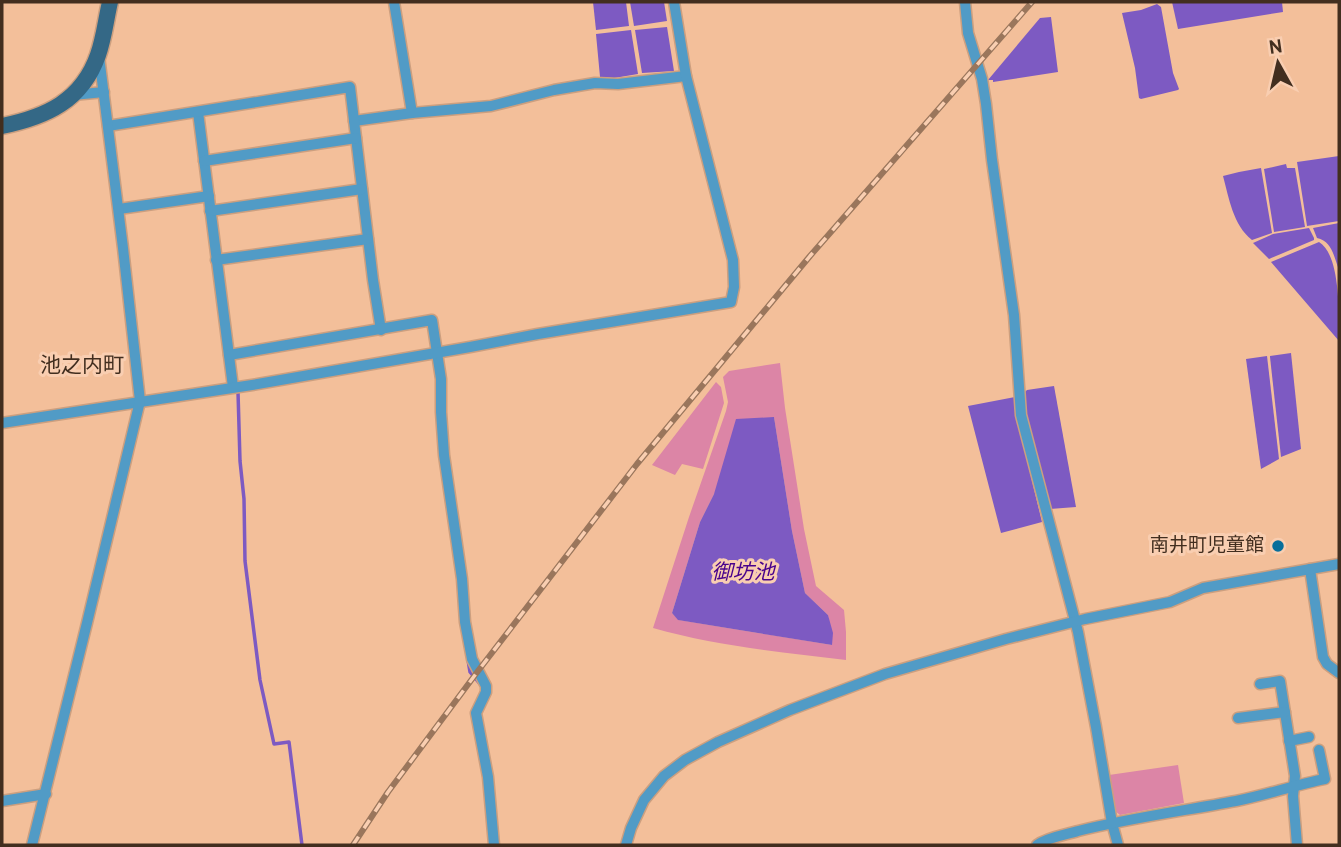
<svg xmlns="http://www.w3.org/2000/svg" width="1341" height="847" font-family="Overpass,'Noto Sans JP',sans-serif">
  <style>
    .green { fill: #dc85a6; fill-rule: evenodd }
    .water { fill: #7d5ac2 }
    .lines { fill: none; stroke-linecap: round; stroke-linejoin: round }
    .stream { stroke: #7d5ac2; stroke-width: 3.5 }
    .minor-casing { stroke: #cc9f7f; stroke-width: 13 }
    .primary-casing { stroke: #cc9f7f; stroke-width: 19 }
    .minor { stroke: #519bc6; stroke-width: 10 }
    .primary { stroke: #346886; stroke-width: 16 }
    .rail-casing { stroke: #9a765c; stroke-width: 6 }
    .rail { stroke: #f9ceb1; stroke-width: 3.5; stroke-dasharray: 10; stroke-linecap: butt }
    .poi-dot { fill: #076e9b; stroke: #f9ceb1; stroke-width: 2.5 }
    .labels { text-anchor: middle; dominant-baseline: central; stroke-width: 6; stroke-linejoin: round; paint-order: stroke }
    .poi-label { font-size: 19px; fill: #422e1f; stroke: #f9ceb1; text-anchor: end }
    .neighbourhood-label { font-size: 21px; fill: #422e1f; stroke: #f9ceb1 }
    .water-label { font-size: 21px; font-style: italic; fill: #48028c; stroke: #f9ceb1 }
  </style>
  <rect width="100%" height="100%" fill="#f3bf9a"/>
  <g class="green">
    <path d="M780,363L785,408L804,529L816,586L844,610L846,632V660C781,652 716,646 653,628L689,517L726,411L728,402L723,377L729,371ZM774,417L792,531L805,593L828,615L832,645L679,620L672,613L700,522L714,494Z"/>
    <polygon points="716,382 721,387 724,403 703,469 682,464 675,475 652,465"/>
    <polygon points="1178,765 1184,803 1120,815 1115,811 1109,775"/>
  </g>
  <g class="water">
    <polygon points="593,2 626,2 629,26 596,30"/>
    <polygon points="630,2 664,2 667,21 634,26"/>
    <polygon points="1172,2 1282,2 1283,12 1178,29"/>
    <polygon points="1157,4 1161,7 1173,73 1179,89 1178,90 1141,99 1139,98 1135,68 1122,13 1141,10"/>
    <polygon points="1051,17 1058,72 993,82 993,80 988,80 1040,18"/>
    <polygon points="667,27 674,71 642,73 635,30"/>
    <polygon points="631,30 638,74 614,78 600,77 596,34"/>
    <polygon points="1339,156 1339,221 1307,226 1297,162"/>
    <polygon points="1286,164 1287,168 1295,168 1305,227 1274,232 1264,169"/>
    <path d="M1261,168L1272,233L1252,240C1233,225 1229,198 1223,176L1239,172Z"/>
    <path d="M1339,223V270C1334,257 1332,241 1317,238L1313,228Z"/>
    <polygon points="1309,228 1314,238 1314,240 1269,259 1253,243 1273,234"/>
    <path d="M1319,242C1341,255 1339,317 1339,341L1271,262Z"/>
    <polygon points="1291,353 1301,449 1281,457 1270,357 1270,356"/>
    <polygon points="1267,356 1279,459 1261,469 1246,359"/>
    <polygon points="1054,386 1076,507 1050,509 1027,421 1023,394 1027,390"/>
    <polygon points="1015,397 1016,415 1042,522 1001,533 968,406"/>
    <polygon points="774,417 792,531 805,593 828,615 833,633 832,645 678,620 672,613 700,522 714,494 736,419"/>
  </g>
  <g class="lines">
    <g class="stream">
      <polyline points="238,392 240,461 244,499 245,561 260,680 274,744 289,742 302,845"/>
      <polyline points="468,660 470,672 480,684"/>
    </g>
    <defs>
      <g id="minor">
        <polyline points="394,2 412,113"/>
        <polyline points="965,2 968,33 982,79 986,104 992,160 1014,315 1021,415 1078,632 1096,727 1112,823 1118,845"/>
        <polyline points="73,95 104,92"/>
        <polyline points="198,112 233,387"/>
        <polyline points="354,121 412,113 491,106 554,90 595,83 618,84 686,76"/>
        <polyline points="108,126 350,87 373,280 381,330"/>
        <polyline points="204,161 356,138"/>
        <polyline points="119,209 209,196"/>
        <polyline points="210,211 362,189"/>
        <polyline points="216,260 368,239"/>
        <polyline points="229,355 432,320 441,379 441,412 444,455 462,579 465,622 472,659 486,686 486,692 476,713 488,777 494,845"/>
        <polyline points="2,423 252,385 470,347 538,334 731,302 734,287 733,260 686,76 674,2"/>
        <polyline points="1310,569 1323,657 1327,664 1339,673"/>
        <polyline points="1260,684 1280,681 1295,776 1293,796 1297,845"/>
        <polyline points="1238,718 1285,712"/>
        <polyline points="1289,741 1309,737"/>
        <polyline points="2,801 46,794"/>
        <polyline points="32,845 87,623 140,401 123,248 99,56"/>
        <polyline points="626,845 631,828 644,800 664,776 685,760 718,742 790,710 885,674 1006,639 1085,619 1170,602 1203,588 1339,564"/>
        <path d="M1037,845C1048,837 1065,835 1078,831C1130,818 1183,811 1236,801C1266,795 1295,785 1325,779L1319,750"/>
      </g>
      <path id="primary" d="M2,126C46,117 82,101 98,55C104,38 106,19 110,2"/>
    </defs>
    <use href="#minor" class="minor-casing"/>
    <use href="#primary" class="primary-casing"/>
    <use href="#minor" class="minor"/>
    <use href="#primary" class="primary"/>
    <defs>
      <polyline id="rail" points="353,845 388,792 478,671 637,464 810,256 1032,2"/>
    </defs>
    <use href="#rail" class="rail-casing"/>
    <use href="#rail" class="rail"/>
  </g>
  <circle class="poi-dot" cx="1278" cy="546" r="7"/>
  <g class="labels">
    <g class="poi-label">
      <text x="1264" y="546">南井町児童館</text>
    </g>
    <g class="neighbourhood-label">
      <text x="82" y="366">池之内町</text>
    </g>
    <g class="water-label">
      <text x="743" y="573">御坊池</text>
    </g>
  </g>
  <rect width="1341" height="847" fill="none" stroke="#422e1f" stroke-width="7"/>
  <g transform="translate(1278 63) rotate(352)" stroke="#f9ceb1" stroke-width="5" paint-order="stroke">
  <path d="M0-5L12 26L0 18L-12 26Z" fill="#422e1f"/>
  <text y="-10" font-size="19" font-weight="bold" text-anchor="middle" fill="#422e1f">N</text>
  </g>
</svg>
